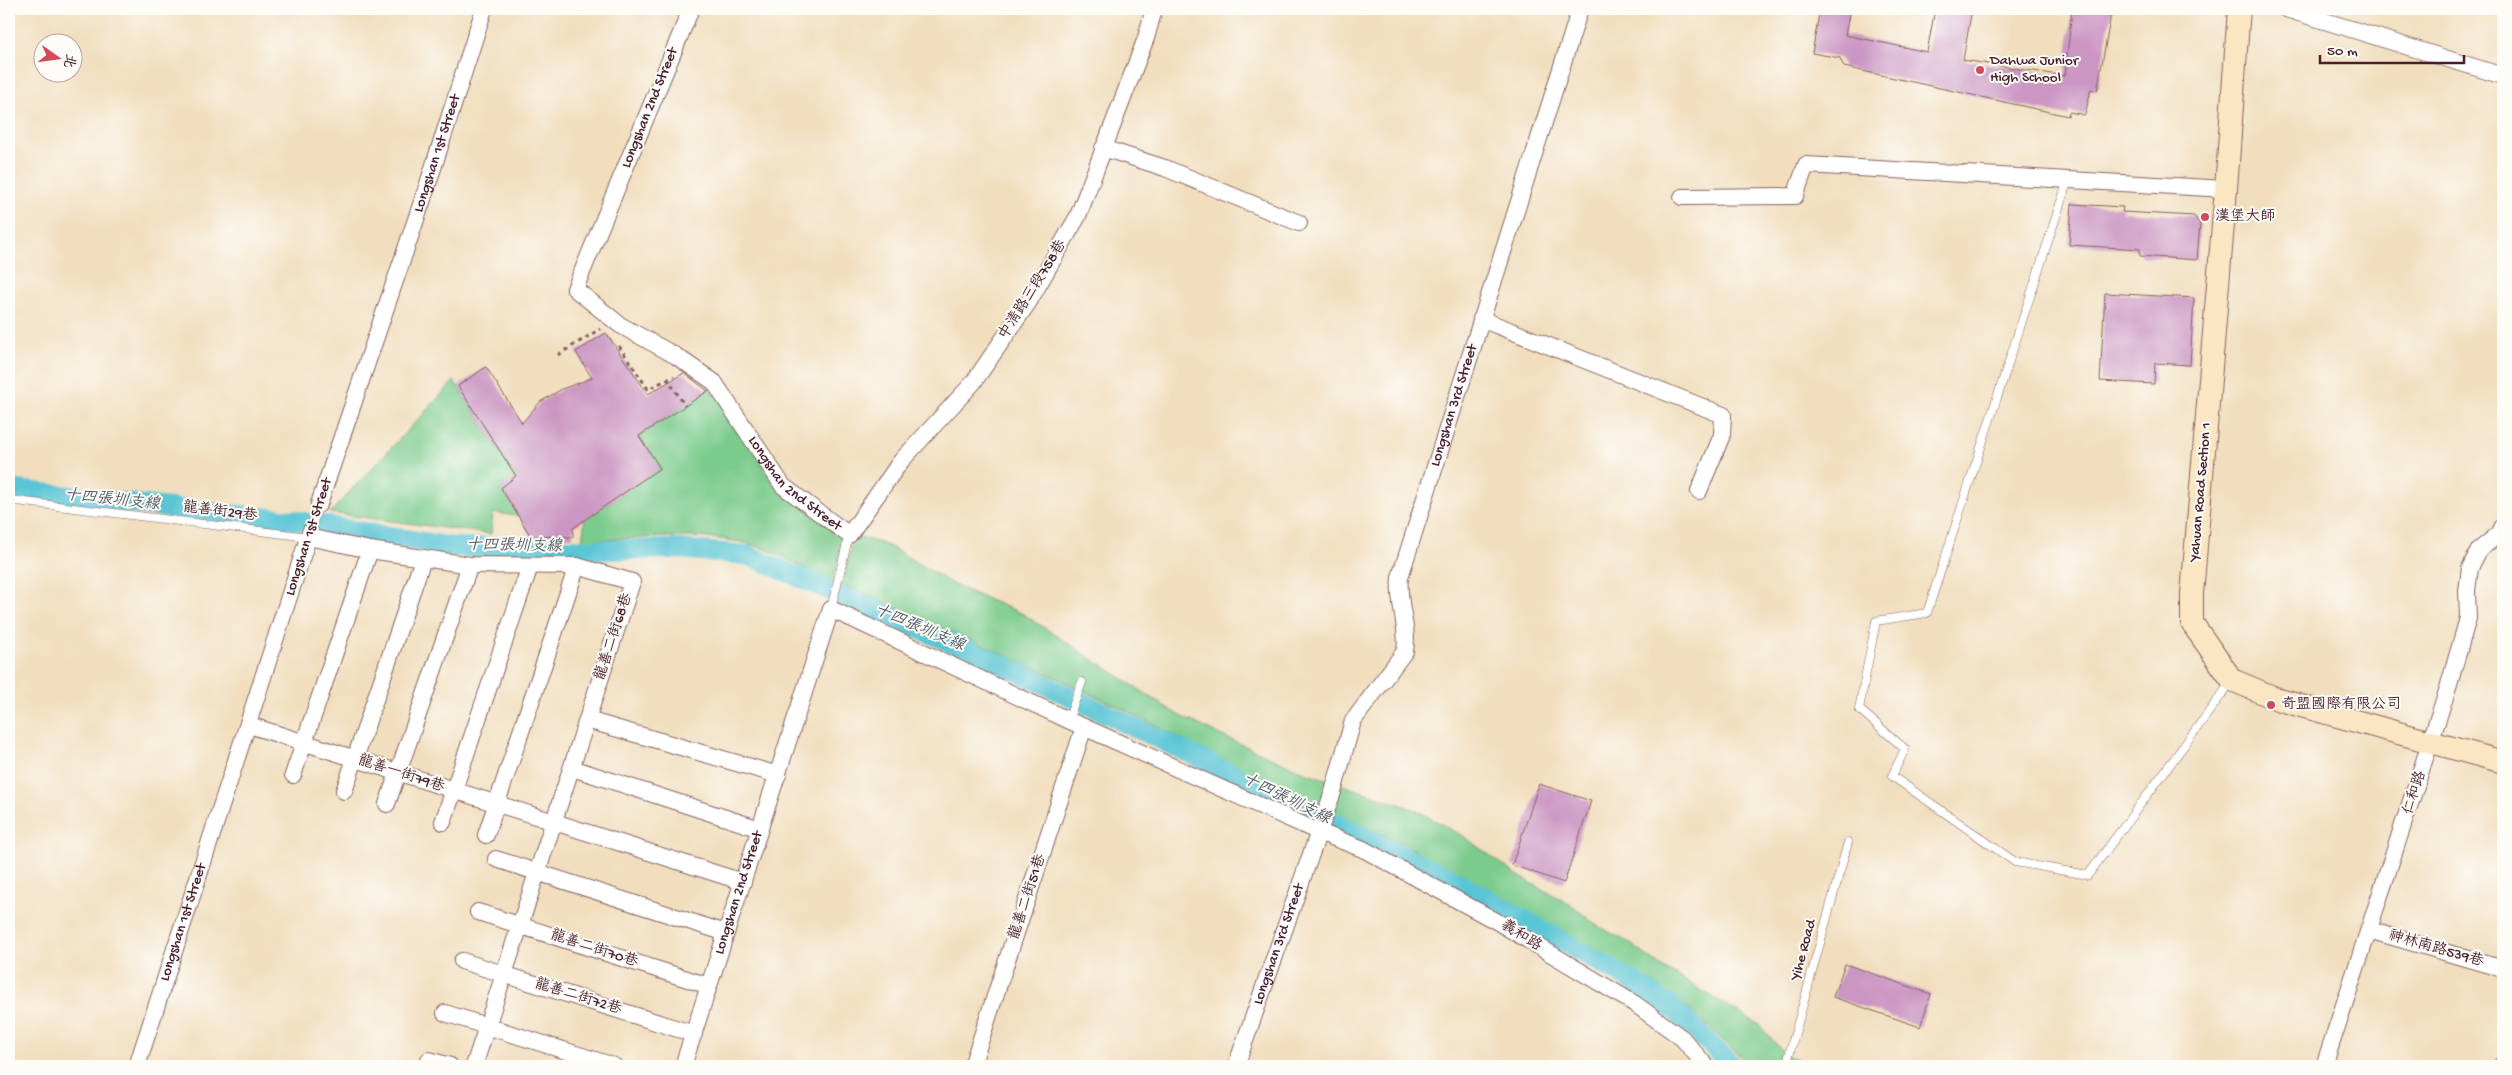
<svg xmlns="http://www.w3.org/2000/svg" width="2512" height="1075" font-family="'Gochi Hand','LXGW WenKai TC',sans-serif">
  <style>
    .green { fill: #7acb8c; stroke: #62755c }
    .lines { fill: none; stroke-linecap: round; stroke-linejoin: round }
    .canal { stroke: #5ac5d5; stroke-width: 20 }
    .building { fill: #cb96c3 }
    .lane-casing { stroke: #84625e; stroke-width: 9 }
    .street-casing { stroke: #84625e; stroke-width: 18 }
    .secondary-casing { stroke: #84625e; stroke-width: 24 }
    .path { stroke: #84625e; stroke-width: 3; stroke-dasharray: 4 4; stroke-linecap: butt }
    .lane { stroke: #fff; stroke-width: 8 }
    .street { stroke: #fff; stroke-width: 16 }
    .secondary { stroke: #fbe6c4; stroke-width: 22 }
    .poi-dot { fill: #d1495b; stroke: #fdfcf7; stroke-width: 2 }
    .labels { text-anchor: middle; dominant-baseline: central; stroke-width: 4; stroke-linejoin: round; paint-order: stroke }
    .poi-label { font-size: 15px; fill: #4a1f2b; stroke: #fdfcf7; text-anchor: start }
    .street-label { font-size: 15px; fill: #4a1f2b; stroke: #fdfcf7 }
    .water-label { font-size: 16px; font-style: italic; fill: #505966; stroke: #fdfcf7 }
  </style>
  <rect width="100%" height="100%" fill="#fdfcf7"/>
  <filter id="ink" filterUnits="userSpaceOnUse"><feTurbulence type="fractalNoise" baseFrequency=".02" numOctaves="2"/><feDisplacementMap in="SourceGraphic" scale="10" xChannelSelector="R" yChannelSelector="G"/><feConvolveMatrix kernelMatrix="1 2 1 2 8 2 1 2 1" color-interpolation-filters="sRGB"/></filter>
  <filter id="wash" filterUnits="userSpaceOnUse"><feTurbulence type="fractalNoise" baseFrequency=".0096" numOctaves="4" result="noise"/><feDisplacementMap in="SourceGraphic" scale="20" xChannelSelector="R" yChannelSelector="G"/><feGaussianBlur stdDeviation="1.12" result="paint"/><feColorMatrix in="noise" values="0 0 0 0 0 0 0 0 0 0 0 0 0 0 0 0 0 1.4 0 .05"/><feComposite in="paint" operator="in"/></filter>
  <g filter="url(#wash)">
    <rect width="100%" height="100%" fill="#f1debe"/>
    <g class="green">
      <polygon points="454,381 516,476 501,488 518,516 493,513 491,534 330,513"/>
      <path d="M711,385L779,490L844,537L832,583C802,568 769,546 735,541C685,533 632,539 582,541L585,519L660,468L639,436L707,391Z"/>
      <polygon points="854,535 889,546 956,586 1023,614 1177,714 1220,735 1307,773 1414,809 1463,836 1517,875 1573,906 1596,925 1628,942 1662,967 1758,1024 1786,1055 1814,1066 1751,1066 1687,1008 1655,984 1451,873 1405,844 1287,794 1129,712 1053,676 842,584"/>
    </g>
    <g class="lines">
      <polyline class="canal" points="9,489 195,511 293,520 454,547 611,550 677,549 747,555 1017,671 1456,881 1629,979 1669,1005 1733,1066"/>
    </g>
    <g id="blocks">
      <g class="building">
        <polygon points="1820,9 1850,9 1845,35 1927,52 1935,9 1972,9 1963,60 2065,76 2072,9 2112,9 2097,91 2091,89 2085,115 2069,112 2068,116 1844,67 1840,58 1812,53"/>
        <polygon points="2072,204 2123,207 2122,212 2194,216 2200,224 2197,260 2140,256 2140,249 2069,245"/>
        <polygon points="2105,293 2194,298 2190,365 2155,363 2154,384 2100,381"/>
        <polygon points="606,333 648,394 684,373 708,391 639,436 660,468 573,528 573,537 533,536 530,535 501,488 516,476 458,386 486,367 522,423 540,402 562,389 592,378 576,352"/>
        <polygon points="1539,784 1591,801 1564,883 1512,865"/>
        <polygon points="1845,964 1931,994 1920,1027 1833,997"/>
      </g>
    </g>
  </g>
  <g filter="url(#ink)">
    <use href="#blocks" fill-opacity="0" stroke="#84625e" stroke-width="1"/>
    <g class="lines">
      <defs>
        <g id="lane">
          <polyline points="2068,180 1927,613 1876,621 1859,709 1905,749 1892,776 2015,862 2088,875 2231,682"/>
          <polyline points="9,500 308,537"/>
          <polyline points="310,532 319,504"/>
          <polyline points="831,609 849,535"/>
          <polyline points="1068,720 1082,682"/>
          <polyline points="1786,1066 1848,842"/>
        </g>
        <g id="street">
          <path id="s1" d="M691,9L575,289L620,325L676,356L714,382L783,486L849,535L901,461L973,383L1028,303L1078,216L1146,38L1154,9"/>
          <polyline points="2286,9 2503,76"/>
          <polyline points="1103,148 1165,168 1299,223"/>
          <polyline points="1682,197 1795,196 1806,165 2226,189"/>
          <polyline points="1481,319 1723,415 1722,435 1699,491"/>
          <path id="s2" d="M319,504L426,190L484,9"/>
          <polyline points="308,537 370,550 470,565 577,566 632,582 474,1066"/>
          <polyline points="587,720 778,775"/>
          <polyline points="249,725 743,882"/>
          <polyline points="572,768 760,829"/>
          <polyline points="293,775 370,550"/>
          <polyline points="344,791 423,559"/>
          <polyline points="387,804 470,565"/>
          <polyline points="443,822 530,566"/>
          <polyline points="486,835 577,566"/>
          <polyline points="496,859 726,933"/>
          <polyline points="478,912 709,986"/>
          <polyline points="2369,930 2503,969"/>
          <polyline points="462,961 694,1034"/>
          <polyline points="445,1013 614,1066"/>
          <polyline points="429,1060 450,1066"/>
          <path id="s3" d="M137,1066L310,532"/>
          <path id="s4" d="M683,1066L831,609L1068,720L1319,832L1363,849L1496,921L1635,1004L1682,1038L1706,1066"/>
          <polyline points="972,1066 1084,727"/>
          <path id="s5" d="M1236,1066L1333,792L1353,721L1405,651C1409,626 1397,603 1400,577L1580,9"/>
          <polyline points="2324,1066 2448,688 2468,618 2467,591 2470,568 2479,550 2499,534 2503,526"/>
          <polyline points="2502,1066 2503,1063"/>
        </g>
        <polyline id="secondary" points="2239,9 2226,189 2192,594 2192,623 2232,680 2280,700 2503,762"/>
      </defs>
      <use href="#lane" class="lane-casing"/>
      <use href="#street" class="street-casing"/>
      <use href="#secondary" class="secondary-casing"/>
      <g class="path">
        <polyline points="619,346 648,389 674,376"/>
        <polyline points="558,355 600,329"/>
        <polyline points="667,378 685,406"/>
      </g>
      <use href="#lane" class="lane"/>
      <use href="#street" class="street"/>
      <use href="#secondary" class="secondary"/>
    </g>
  </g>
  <g class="poi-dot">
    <circle cx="1980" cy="70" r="5"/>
    <circle cx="2205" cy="217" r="5"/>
    <circle cx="2271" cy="705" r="5"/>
  </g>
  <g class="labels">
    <g class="poi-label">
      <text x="1990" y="61">Dahwa Junior<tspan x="1990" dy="17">High School</tspan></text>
      <text x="2215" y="217">漢堡大師</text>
      <text x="2281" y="705">奇盟國際有限公司</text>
    </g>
    <g class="street-label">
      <text transform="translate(650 108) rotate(-68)">Longshan 2nd Street</text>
      <text stroke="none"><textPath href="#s2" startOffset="370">Longshan 1st Street</textPath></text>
      <text transform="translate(1033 290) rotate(-58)">中清路三段758巷</text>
      <text stroke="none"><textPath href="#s5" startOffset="706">Longshan 3rd Street</textPath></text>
      <text stroke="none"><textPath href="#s1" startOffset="602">Longshan 2nd Street</textPath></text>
      <text transform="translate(2201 492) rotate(-85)">Yahuan Road Section 1</text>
      <text transform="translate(220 512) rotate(7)">龍善街29巷</text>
      <text transform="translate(309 537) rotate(-72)">Longshan 1st Street</text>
      <text transform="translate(614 637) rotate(-72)">龍善二街68巷</text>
      <text transform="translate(401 774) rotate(18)">龍善一街79巷</text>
      <text transform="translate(2415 793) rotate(-72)">仁和路</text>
      <text stroke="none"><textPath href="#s4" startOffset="182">Longshan 2nd Street</textPath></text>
      <text transform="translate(1028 897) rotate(-72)">龍善二街51巷</text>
      <text stroke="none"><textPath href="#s3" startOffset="151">Longshan 1st Street</textPath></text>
      <text transform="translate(1521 936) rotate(32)">義和路</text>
      <text stroke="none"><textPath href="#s5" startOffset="129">Longshan 3rd Street</textPath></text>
      <text transform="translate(594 949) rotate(18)">龍善二街70巷</text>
      <text transform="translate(2436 949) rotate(16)">神林南路539巷</text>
      <text transform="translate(1804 950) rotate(-75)">Yihe Road</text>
      <text transform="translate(578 997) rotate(17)">龍善二街72巷</text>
    </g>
    <g class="water-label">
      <text transform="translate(112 501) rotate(6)">十四張圳支線</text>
      <text transform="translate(514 547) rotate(1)">十四張圳支線</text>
      <text transform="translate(919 629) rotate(23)">十四張圳支線</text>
      <text transform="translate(1286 800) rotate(26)">十四張圳支線</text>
    </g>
  </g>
  <rect width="2512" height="1075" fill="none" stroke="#fdfcf7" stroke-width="30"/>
  <g transform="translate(58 58) rotate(104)"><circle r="24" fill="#fdfcf7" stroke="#b5a4a5"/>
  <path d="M0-4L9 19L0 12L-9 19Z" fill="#d1495b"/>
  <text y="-8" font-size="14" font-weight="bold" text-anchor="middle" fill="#4a1f2b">北</text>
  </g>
  <path d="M2320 55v8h144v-8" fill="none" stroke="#4a1f2b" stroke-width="2.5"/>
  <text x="2327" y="55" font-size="15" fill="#4a1f2b" stroke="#fdfcf7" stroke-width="4" paint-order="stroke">50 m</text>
</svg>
